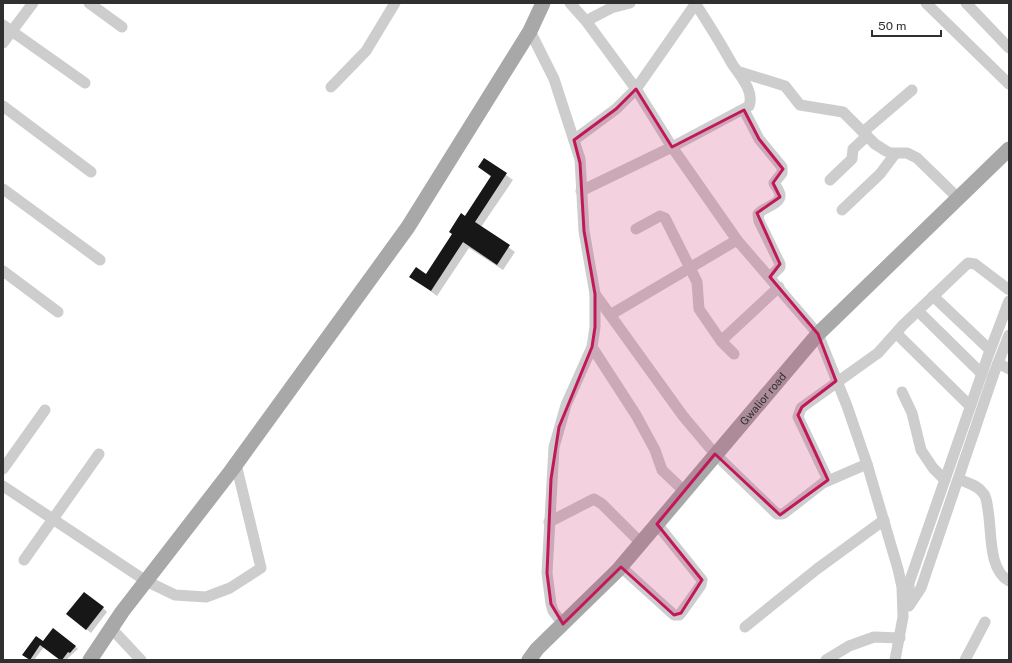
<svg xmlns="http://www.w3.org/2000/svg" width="1012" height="663" font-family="'Public Sans',sans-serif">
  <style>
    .shadow { fill: #0003 }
    .building { fill: #171717 }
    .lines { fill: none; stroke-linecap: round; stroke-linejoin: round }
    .minor { stroke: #cdcdcd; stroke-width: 11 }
    .major { stroke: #a8a8a8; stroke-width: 15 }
    .marked { fill: #c2185b; fill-opacity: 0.2; stroke: #c2185b; stroke-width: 3; stroke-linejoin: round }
    .labels { text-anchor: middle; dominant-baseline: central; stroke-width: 4; stroke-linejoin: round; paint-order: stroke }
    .street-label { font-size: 11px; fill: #303030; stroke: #fff }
  </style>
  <rect width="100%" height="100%" fill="#fff"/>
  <g class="shadow">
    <polygon points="484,159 513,180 481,227 515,252 503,270 469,248 437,296 411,277 426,275 491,177 479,167"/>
    <polygon points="103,608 107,612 91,633 67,614"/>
    <polygon points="43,643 75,646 78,649 66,660 60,660 44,647 34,660 30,660 24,654"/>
  </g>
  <g class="building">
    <polygon points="484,158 507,173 475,222 510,245 497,265 463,242 431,291 409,277 416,267 426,274 452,234 449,232 461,213 465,216 491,176 478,167"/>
    <polygon points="84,592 104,607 86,630 66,614"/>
    <polygon points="53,628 76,646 70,653 68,652 62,660 60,660 40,645 30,660 22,655 36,636 43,641"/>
  </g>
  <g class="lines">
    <g class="minor">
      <polyline points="89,3 122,27"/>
      <polyline points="570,3 586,21 636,89 672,147 737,240 818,334 847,406 867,464 898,569 902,587 903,617 895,660"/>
      <polyline points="926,3 1009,84"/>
      <polyline points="966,3 1009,48"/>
      <polyline points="586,21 611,8 630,3"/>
      <polyline points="3,25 85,83"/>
      <polyline points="530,31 554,79 580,159 584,231 595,294 595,327 592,347 566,405 554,447 547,573 551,604 553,611 563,624"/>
      <polyline points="3,43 33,3"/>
      <polyline points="740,72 785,86 800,105 843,112 875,144 886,151 891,153 907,153 917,158 959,199"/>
      <polyline points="331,87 366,51 395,3"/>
      <polyline points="3,106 91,172"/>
      <path d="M744,110L759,139L782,167V173L774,183C776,187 780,191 780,195C781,204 762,208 758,214L759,221L780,264V267L770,277"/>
      <polyline points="863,132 912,90"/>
      <polyline points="574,140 616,109 636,89 696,3"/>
      <polyline points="830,180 852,159 853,149 867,136"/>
      <polyline points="3,189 100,260"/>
      <path d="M581,191L672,147L749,106C755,90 738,74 731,62C720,42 708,23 695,3"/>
      <polyline points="842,210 880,174 895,154"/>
      <polyline points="636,229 660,216 665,218 697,282 699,309 721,341 734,354"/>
      <polyline points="3,271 58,312"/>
      <polyline points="595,294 683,416 715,454 777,514 783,514 823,483 867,464"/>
      <polyline points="933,296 990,350"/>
      <polyline points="918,311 982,374"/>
      <polyline points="610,315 737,240"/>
      <polyline points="896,333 970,406"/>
      <polyline points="721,341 779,287"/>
      <polyline points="592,347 636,415 655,450 662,470 684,491"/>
      <polyline points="998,363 1009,369"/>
      <polyline points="902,392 912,413 921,450 933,468 945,480"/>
      <polyline points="3,469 45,410"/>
      <path d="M959,479C967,483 978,485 983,493C987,497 987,504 988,510C992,532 988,570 1009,581"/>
      <polyline points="828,480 798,417 801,408 878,353 903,325 968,263 975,264 1009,290"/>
      <polyline points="3,486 146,581 175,595 206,597 230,588 261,568 236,464"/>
      <polyline points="549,522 594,499 602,504 641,543"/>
      <polyline points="24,560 99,454"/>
      <polyline points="621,567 674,615 679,615 681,613 701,585 702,580 657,524"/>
      <polyline points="909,598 909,583 988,356 1009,301"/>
      <polyline points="909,606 921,588 994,373 1009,335"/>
      <polyline points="745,627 817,569 884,520"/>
      <polyline points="111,628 141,660"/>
      <polyline points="826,660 849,646 874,637 900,638"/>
      <polyline points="965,660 985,622"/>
    </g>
    <g class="major">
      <polyline points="90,660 122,612 231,471 408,227 530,31 543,3"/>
      <path id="s1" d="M529,660L537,649L618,570L818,334L1009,149"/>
    </g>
  </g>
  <path class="marked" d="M636,89L672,147L744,110L759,139L783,169L773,183L780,197L757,213L780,264L770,277L818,334L836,381L802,407L798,415L828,480L780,515L715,454L657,524L702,580L681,613L674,615L621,567L563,624L551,604L547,573L551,479L559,427L592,347L595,327V294L584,231L580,163L574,140L616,109Z"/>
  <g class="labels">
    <g class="street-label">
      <text stroke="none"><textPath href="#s1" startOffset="351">Gwalior road</textPath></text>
    </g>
  </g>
  <rect width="1012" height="663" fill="none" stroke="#303030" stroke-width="8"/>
  <path d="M872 30v6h69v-6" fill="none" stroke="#303030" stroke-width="2"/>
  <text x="878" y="30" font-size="12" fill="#303030" stroke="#ffffff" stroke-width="3" paint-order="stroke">50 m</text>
</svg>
